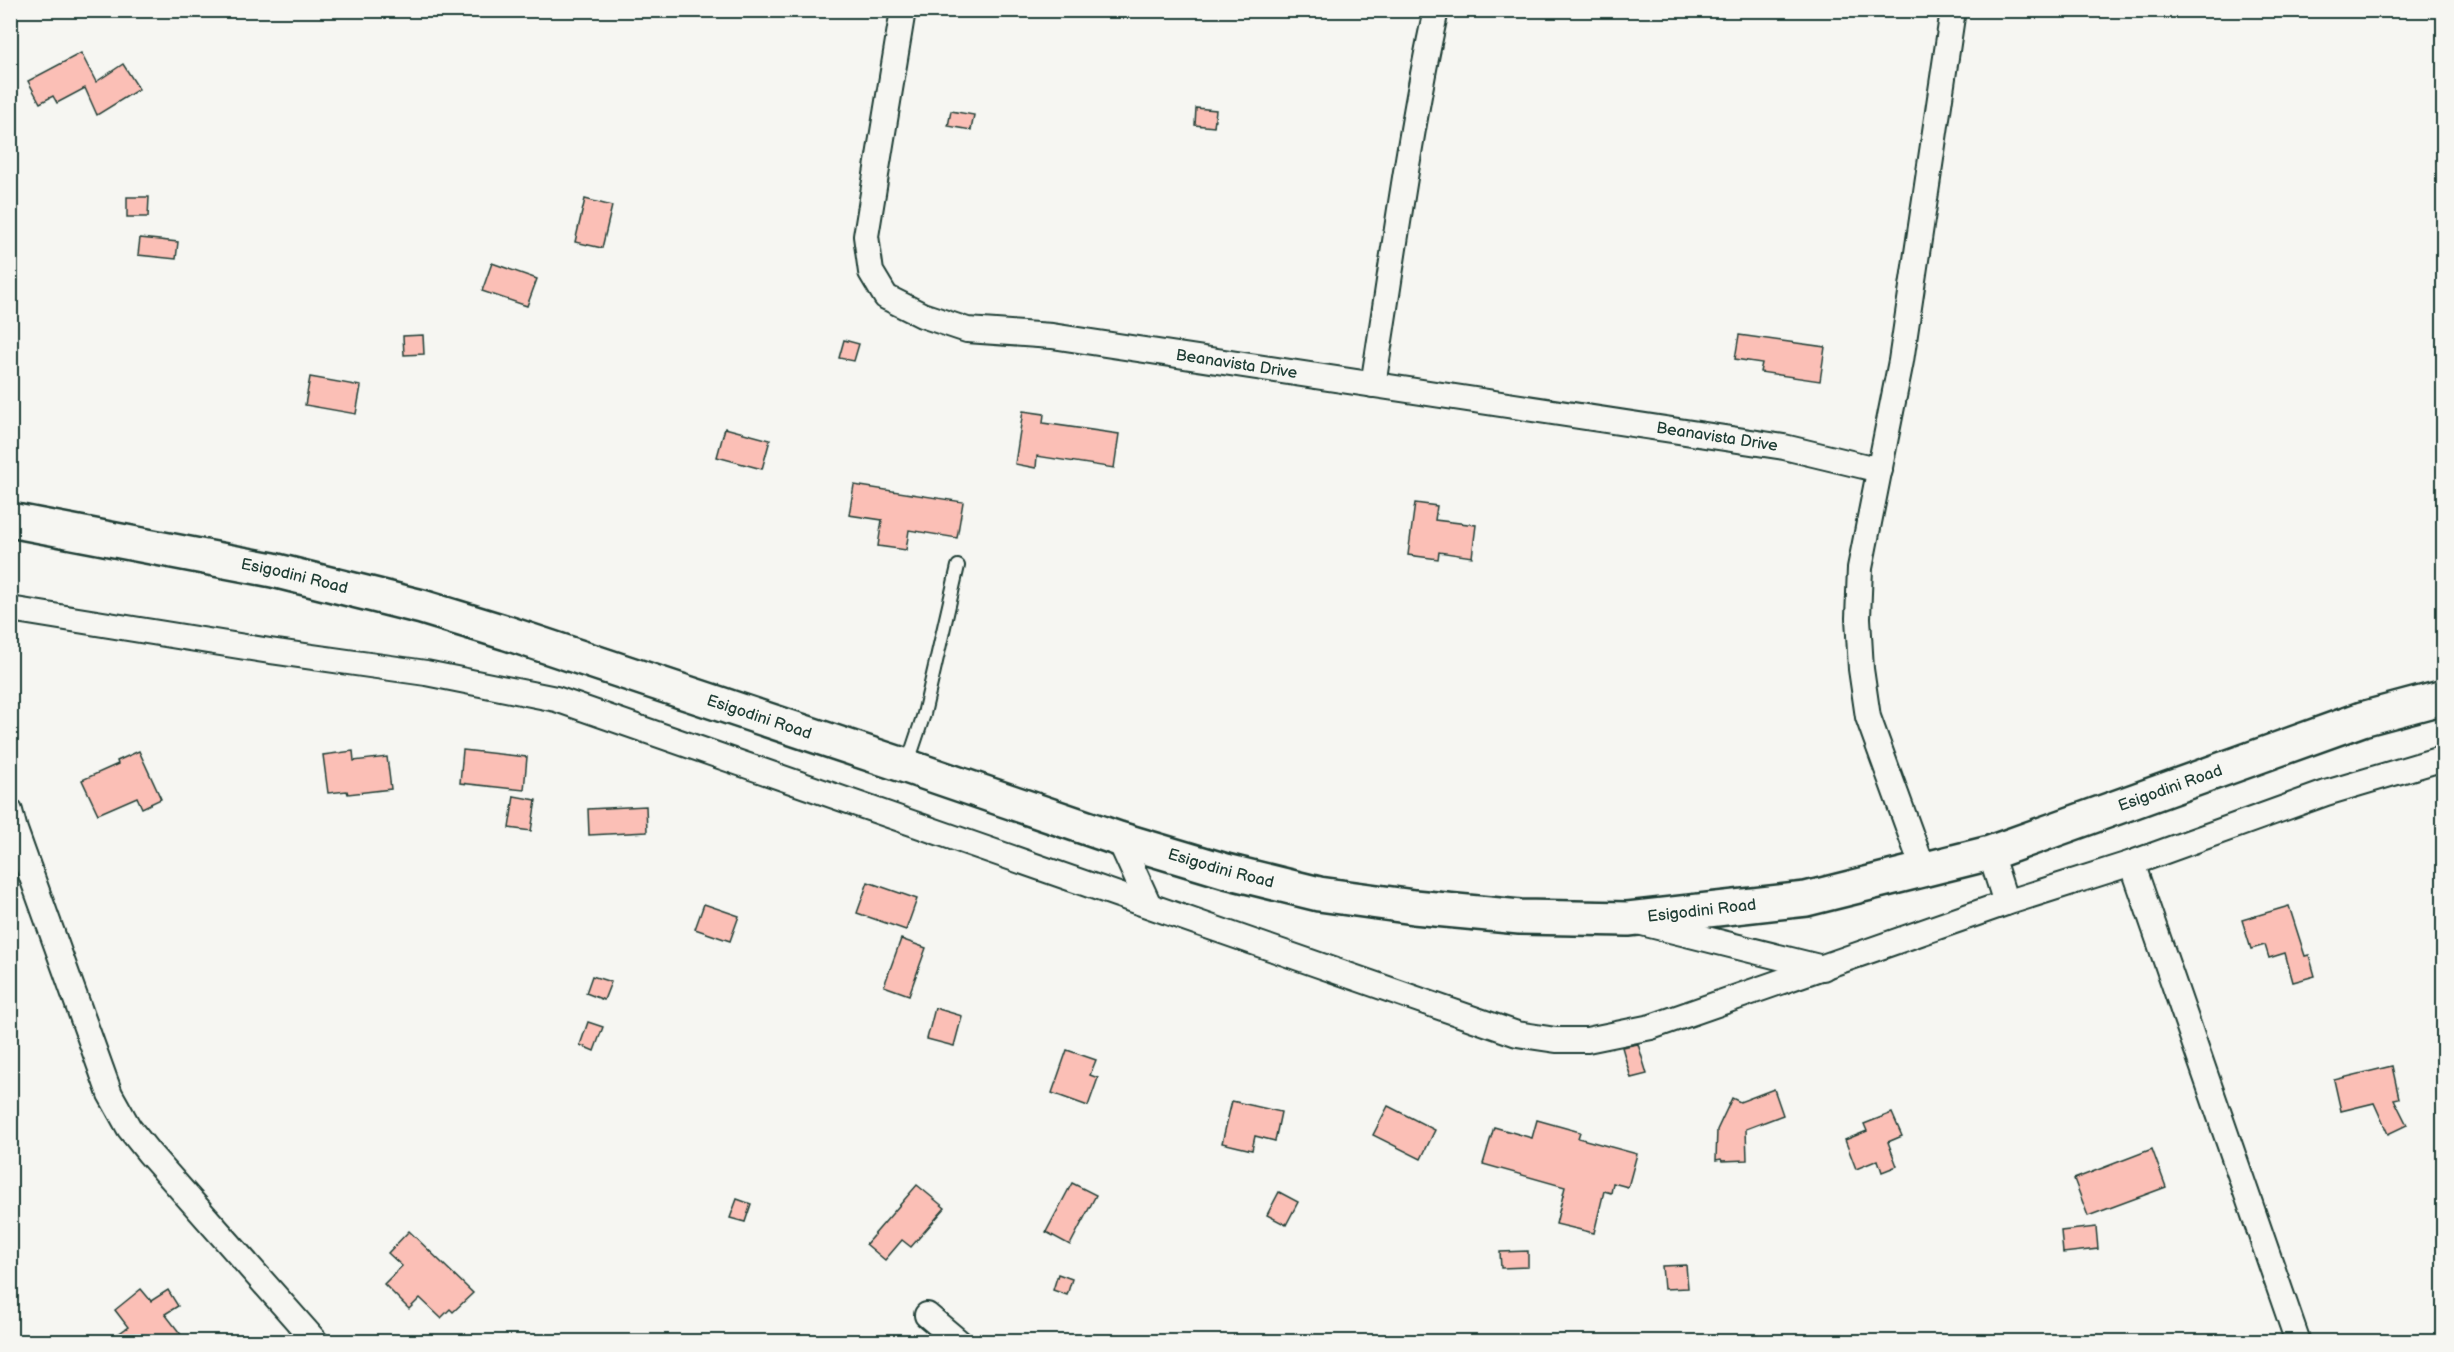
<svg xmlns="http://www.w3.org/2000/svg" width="2454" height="1352" font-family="'Balsamiq Sans',sans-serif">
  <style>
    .building { fill: #fbbfb6; stroke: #1f3d34; stroke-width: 1.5 }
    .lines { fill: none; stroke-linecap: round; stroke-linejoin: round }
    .service-casing { stroke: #1f3d34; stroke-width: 16 }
    .minor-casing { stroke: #1f3d34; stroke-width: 28 }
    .secondary-casing { stroke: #1f3d34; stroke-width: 38 }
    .service { stroke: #f6f6f2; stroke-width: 12 }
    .minor { stroke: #f6f6f2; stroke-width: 24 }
    .secondary { stroke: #f6f6f2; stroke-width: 33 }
    .labels { text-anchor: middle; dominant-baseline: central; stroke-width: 4.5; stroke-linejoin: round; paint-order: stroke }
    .street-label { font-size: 16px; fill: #1f3d34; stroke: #f6f6f2 }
  </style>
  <rect width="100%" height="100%" fill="#f6f6f2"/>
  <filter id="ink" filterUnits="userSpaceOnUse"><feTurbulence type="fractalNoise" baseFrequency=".0167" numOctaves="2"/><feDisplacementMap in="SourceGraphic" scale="12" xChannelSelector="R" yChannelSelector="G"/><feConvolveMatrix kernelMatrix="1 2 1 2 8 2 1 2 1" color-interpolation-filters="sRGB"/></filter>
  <g filter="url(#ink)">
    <g class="building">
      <polygon points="81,53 96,82 123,64 139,89 97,115 85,88 57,103 53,96 40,103 28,81"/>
      <polygon points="1196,108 1216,110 1214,127 1195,125"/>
      <polygon points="951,111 974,115 971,130 948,126"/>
      <polygon points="127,197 149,197 148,217 127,217"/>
      <polygon points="585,199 612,206 602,248 575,242"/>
      <polygon points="140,238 178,242 176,259 138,255"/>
      <polygon points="492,263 537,279 527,306 482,291"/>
      <polygon points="423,335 424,354 404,355 403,336"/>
      <polygon points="1739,335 1825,347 1820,381 1760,372 1762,363 1735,359"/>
      <polygon points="844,340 859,344 854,361 839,358"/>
      <polygon points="310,377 361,386 356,414 305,405"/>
      <polygon points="1023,411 1044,414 1043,423 1119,434 1114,468 1037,456 1036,468 1015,464"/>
      <polygon points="725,428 770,440 762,469 717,457"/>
      <polygon points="854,485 963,502 957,538 909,530 906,550 878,546 882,520 849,515"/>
      <polygon points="1415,503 1437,506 1435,520 1476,525 1472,557 1439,552 1438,559 1408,555"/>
      <polygon points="463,750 527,757 524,790 460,783"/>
      <polygon points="139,751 161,799 142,808 137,797 98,814 82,780 118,764 117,761"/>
      <polygon points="353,751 354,761 387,757 391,789 348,794 347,791 328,793 323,755"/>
      <polygon points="514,796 536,800 531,831 509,828"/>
      <polygon points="646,806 647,832 589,835 588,809"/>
      <polygon points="868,882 917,899 906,930 857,913"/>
      <polygon points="704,904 739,916 730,941 695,929"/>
      <polygon points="2289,906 2305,956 2309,955 2315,976 2293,982 2285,953 2269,958 2265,945 2251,949 2242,920"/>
      <polygon points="901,939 926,948 909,995 884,986"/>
      <polygon points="592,976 611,982 604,1000 586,993"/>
      <polygon points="935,1008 962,1016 954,1046 927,1039"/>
      <polygon points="588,1022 603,1027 594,1051 580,1045"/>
      <polygon points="1638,1044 1647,1074 1631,1078 1622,1047"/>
      <polygon points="1067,1050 1096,1060 1090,1075 1098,1078 1088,1106 1052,1093"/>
      <polygon points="2392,1066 2399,1098 2394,1099 2407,1125 2388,1134 2374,1103 2341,1111 2334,1080"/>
      <polygon points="1774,1089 1783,1115 1746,1129 1747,1160 1722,1161 1721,1159 1716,1160 1717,1130 1732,1098 1740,1102"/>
      <polygon points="1232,1101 1281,1112 1275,1141 1255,1136 1252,1150 1222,1143"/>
      <polygon points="1388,1106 1435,1130 1421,1159 1373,1135"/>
      <polygon points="1892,1113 1902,1136 1888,1142 1897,1166 1882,1172 1878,1160 1856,1169 1845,1140 1867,1131 1864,1124"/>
      <polygon points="1537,1120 1580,1132 1578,1138 1637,1154 1628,1187 1613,1183 1611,1193 1604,1191 1594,1233 1556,1224 1565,1187 1483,1164 1494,1127 1532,1138"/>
      <polygon points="2152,1149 2166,1187 2088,1216 2074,1179"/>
      <polygon points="1072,1183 1096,1195 1070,1245 1046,1232"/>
      <polygon points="917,1185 945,1208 911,1247 902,1240 885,1260 866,1244"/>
      <polygon points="1279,1192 1298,1202 1286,1225 1267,1215"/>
      <polygon points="737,1199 751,1204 745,1222 730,1218"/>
      <polygon points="2096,1227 2098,1249 2063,1253 2061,1231"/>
      <polygon points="409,1231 473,1293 453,1312 450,1309 441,1318 420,1298 409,1309 384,1284 402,1266 388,1253"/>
      <polygon points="1528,1251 1528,1267 1501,1268 1500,1252"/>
      <polygon points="1686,1265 1688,1288 1664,1289 1662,1266"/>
      <polygon points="1058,1274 1072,1279 1067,1295 1053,1290"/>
      <polygon points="141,1289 151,1301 168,1290 178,1306 165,1314 186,1341 108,1341 128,1327 115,1310"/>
    </g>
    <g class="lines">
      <defs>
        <polyline id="service" points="907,765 924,714 958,566"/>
        <g id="minor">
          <path id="s1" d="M903,10L866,236L871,272L886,297L922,315L967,330L1052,336L1784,447L1880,470"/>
          <path d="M1373,385C1393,260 1409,134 1436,10"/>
          <polyline points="10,609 270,651 426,673 556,699 1517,1034 1556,1040 1587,1040 1651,1027 2006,903 2132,863 2326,793 2444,758"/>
          <polyline points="10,811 15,830 110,1094 129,1128 149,1153 316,1342"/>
          <polyline points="1119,839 1149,905"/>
          <polyline points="1990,853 2006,903"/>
          <polyline points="2132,863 2298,1342"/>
          <polyline points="1924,871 1868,717 1861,669 1858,618 1860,568 1901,361 1953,10"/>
          <polyline points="1642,923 1823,968"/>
          <polyline points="927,1315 959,1342"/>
        </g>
        <g id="secondary">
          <path id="s2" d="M10,520L273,570L422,607L507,633L906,766L1119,839L1226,871L1319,894L1414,907L1520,917L1628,919L1806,899L1990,853L2362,719L2444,697"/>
        </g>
      </defs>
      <use href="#service" class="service-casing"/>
      <use href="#minor" class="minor-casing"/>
      <use href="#secondary" class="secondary-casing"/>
      <use href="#service" class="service"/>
      <use href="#minor" class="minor"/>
      <use href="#secondary" class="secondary"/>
    </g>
  </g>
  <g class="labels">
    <g class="street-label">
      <text stroke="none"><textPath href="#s1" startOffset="654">Beanavista Drive</textPath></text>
      <text stroke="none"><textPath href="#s1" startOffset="1140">Beanavista Drive</textPath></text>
      <text stroke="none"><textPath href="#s2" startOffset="290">Esigodini Road</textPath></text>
      <text stroke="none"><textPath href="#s2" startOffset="776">Esigodini Road</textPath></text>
      <text stroke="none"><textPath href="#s2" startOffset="2234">Esigodini Road</textPath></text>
      <text stroke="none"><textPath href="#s2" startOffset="1262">Esigodini Road</textPath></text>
      <text stroke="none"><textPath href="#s2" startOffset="1748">Esigodini Road</textPath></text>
    </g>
  </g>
  <rect width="2454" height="1352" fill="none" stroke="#f6f6f2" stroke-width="36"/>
  <rect x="18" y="18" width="2418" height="1316" fill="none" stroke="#1f3d34" stroke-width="2" filter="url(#ink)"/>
</svg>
